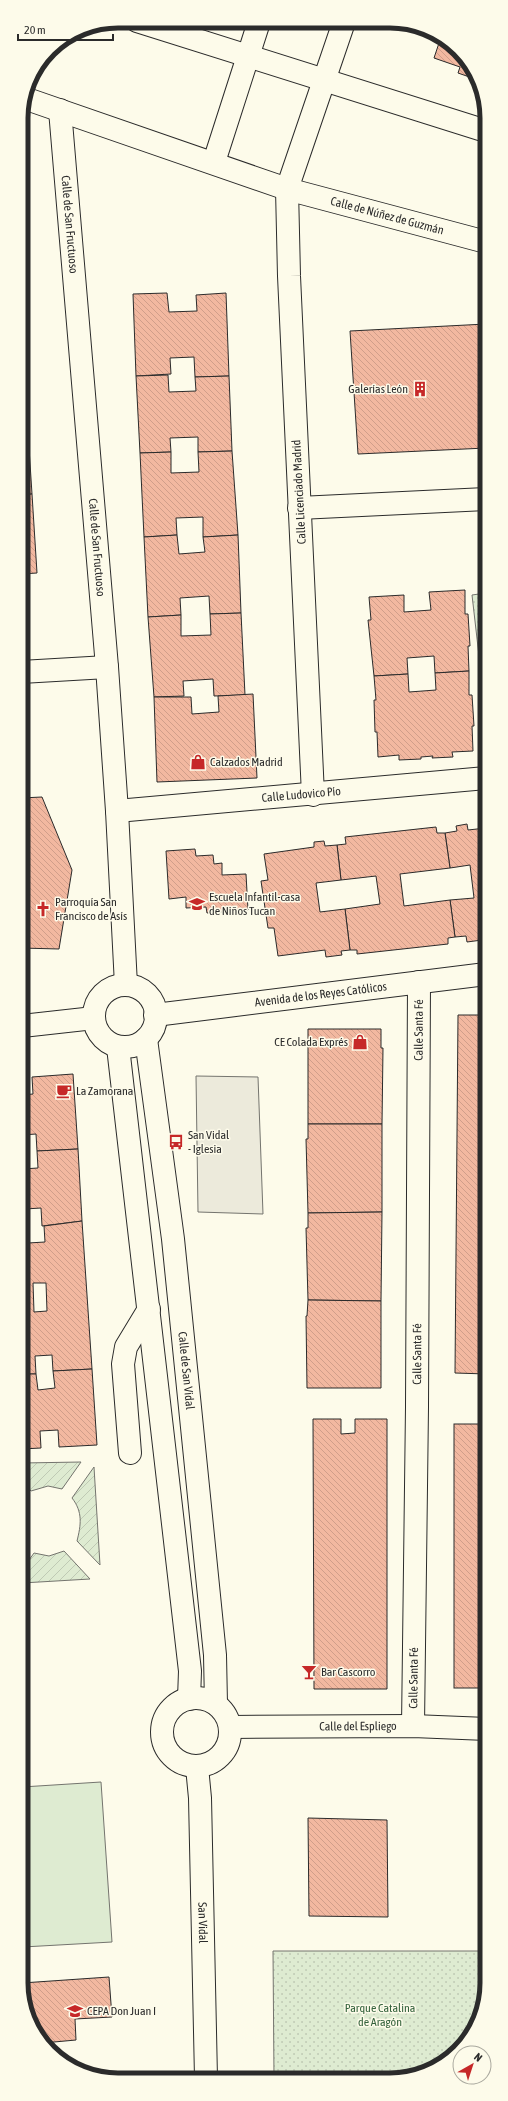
<svg xmlns="http://www.w3.org/2000/svg" width="508" height="2101" font-family="'Asap Condensed',sans-serif">
  <style>
    .grass { fill: #deebd1; stroke: #74746e }
    .park { fill: url(#park-dots); stroke: #74746e }
    .garden { fill: url(#garden-furrows); stroke: #74746e }
    .parking { fill: #eceadb; stroke: #74746e }
    .building { fill: url(#building-back-hatch); stroke: #2b2b2b; fill-rule: evenodd }
    .lines { fill: none; stroke-linecap: round; stroke-linejoin: round }
    .minor-casing { stroke: #2b2b2b; stroke-width: 24 }
    .minor { stroke: #fdfbea; stroke-width: 22 }
    .labels { text-anchor: middle; dominant-baseline: central; stroke-width: 3; stroke-linejoin: round; paint-order: stroke }
    .street-label { font-size: 12px; fill: #2b2b2b; stroke: #fdfbea }
    .poi-label { font-size: 12px; fill: #2b2b2b; stroke: #fdfbea; text-anchor: start }
    .park-label { font-size: 12px; fill: #34623c; stroke: #fdfbea }
    .rim { fill: none; stroke: #2b2b2b; stroke-width: 5 }
  </style>
  <defs>
    <pattern id="park-dots" width="8" height="8" patternUnits="userSpaceOnUse"><rect width="8" height="8" fill="#deebd1"/><path d="M2 2h.1M6 6h.1" fill="none" stroke="#bfcab4" stroke-width="1.8" stroke-linecap="round"/></pattern>
    <pattern id="garden-furrows" width="10" height="10" patternUnits="userSpaceOnUse"><rect width="10" height="10" fill="#deebd1"/><path d="M-1 1l2-2M0 10L10 0M9 11l2-2" fill="none" stroke="#bfcab4"/></pattern>
    <pattern id="building-back-hatch" width="6" height="6" patternUnits="userSpaceOnUse"><rect width="6" height="6" fill="#f2b8a0"/><path d="M-1 5l2 2M0 0l6 6M5-1l2 2" fill="none" stroke="#d09e8a"/></pattern>
  </defs>
  <rect width="100%" height="100%" fill="#fdfbea"/>
  <polygon class="grass" points="101,1782 112,1942 23,1947 22,1787"/>
  <g class="park">
    <polygon points="486,593 486,717 472,595"/>
    <polygon points="273,1951 487,1951 487,1989 480,2020 463,2047 438,2067 403,2079 274,2079"/>
  </g>
  <g class="garden">
    <polygon points="81,1462 62,1489 48,1486 31,1491 22,1482 22,1463"/>
    <path d="M94,1467L100,1565L77,1541C81,1525 83,1512 72,1498Z"/>
    <polygon points="64,1551 90,1579 22,1583 22,1570 34,1553 49,1556"/>
  </g>
  <polygon class="parking" points="196,1076 258,1077 263,1214 198,1212"/>
  <g class="building">
    <polygon points="440,40 459,50 478,80 458,73 460,67 434,58"/>
    <polygon points="167,293 169,312 197,311 196,295 226,293 229,376 195,377 194,357 170,358 171,374 136,376 133,294"/>
    <polygon points="486,324 486,448 358,454 350,331"/>
    <polygon points="21,332 27,417 21,417"/>
    <polygon points="168,375 169,392 196,391 195,377 229,376 232,451 198,452 198,437 170,438 171,452 140,453 136,376"/>
    <polygon points="21,417 27,417 32,494 21,495"/>
    <polygon points="232,451 238,535 203,537 203,517 176,518 177,535 144,537 140,453 171,452 171,473 199,472 198,452"/>
    <polygon points="32,494 37,573 21,574 21,495"/>
    <polygon points="177,535 179,554 205,552 203,537 238,535 241,613 210,614 209,596 180,598 181,615 148,617 144,537"/>
    <polygon points="465,590 465,614 468,614 470,646 468,646 469,671 435,673 434,656 407,658 408,674 374,676 368,620 371,620 369,597 404,595 404,612 431,610 429,592"/>
    <polygon points="241,613 245,695 214,696 213,679 183,681 184,696 154,697 148,617 181,615 181,636 211,635 210,614"/>
    <polygon points="469,671 469,695 472,695 474,726 472,726 473,751 452,752 453,757 432,758 433,756 421,757 421,759 399,760 399,755 378,757 377,732 375,732 374,700 376,700 374,676 408,674 409,692 436,690 435,673"/>
    <polygon points="253,694 257,778 157,782 154,697 191,697 192,714 219,712 218,696"/>
    <polygon points="42,797 72,870 59,949 21,948 21,798"/>
    <polygon points="467,824 468,830 486,828 486,935 481,935 482,940 467,942 466,936 455,937 450,900 474,898 470,865 450,868 445,833 457,831 456,826"/>
    <polygon points="436,827 437,833 445,833 450,868 400,874 404,906 450,900 455,937 448,938 448,944 357,954 357,950 350,950 345,909 380,904 376,876 341,880 337,845 346,844 345,837"/>
    <polygon points="324,841 325,846 337,845 341,880 316,883 320,912 345,909 350,950 341,951 342,955 326,957 325,950 278,956 274,928 268,928 261,881 268,880 264,854 314,847 314,842"/>
    <polygon points="195,849 196,856 213,855 214,864 222,863 222,875 246,874 248,910 207,913 206,907 186,908 186,897 169,899 166,851"/>
    <polygon points="458,1015 486,1015 487,1374 455,1373"/>
    <polygon points="308,1029 381,1029 381,1048 383,1048 382,1124 308,1124"/>
    <polygon points="73,1074 78,1149 37,1151 36,1134 22,1135 22,1095 33,1094 32,1077"/>
    <polygon points="308,1124 382,1124 382,1212 308,1213 306,1139 308,1139"/>
    <polygon points="78,1149 82,1221 42,1226 41,1208 25,1209 26,1226 22,1226 22,1166 22,1169 38,1168 37,1151"/>
    <polygon points="382,1212 381,1301 308,1300 306,1228 308,1228 308,1213"/>
    <path d="M82,1221L92,1369L53,1371L52,1355L35,1356L36,1374H22V1226L27,1227L28,1243L45,1242L44,1226ZM33,1283H46L47,1311L34,1312Z"/>
    <polygon points="308,1300 381,1301 381,1388 307,1388 306,1316 307,1316"/>
    <polygon points="92,1369 97,1445 59,1447 58,1430 40,1431 41,1448 22,1449 22,1374 36,1374 38,1390 55,1388 53,1371"/>
    <polygon points="313,1419 341,1419 341,1434 355,1433 355,1419 387,1419 387,1689 314,1689"/>
    <rect x="454" y="1424" width="33" height="264"/>
    <polygon points="308,1818 387,1820 388,1917 309,1916"/>
    <polygon points="109,1977 112,2017 75,2019 76,2040 43,2043 43,2032 36,2032 31,2026 22,1996 22,1983"/>
  </g>
  <g class="lines">
    <defs>
      <g id="minor">
        <polyline points="137,21 486,131"/>
        <path id="s1" d="M24,98L287,189L486,242"/>
        <path id="s2" d="M60,110L107,667L117,811L126,985"/>
        <polyline points="214,162 259,22"/>
        <polyline points="299,508 486,499"/>
        <polyline points="21,672 107,667"/>
        <polyline points="313,795 289,276 287,189 344,22"/>
        <path id="s3" d="M117,811L486,778"/>
        <circle cx="125" cy="1016" r="31"/>
        <path id="s4" d="M155,1015L486,974"/>
        <polyline points="22,1026 94,1018"/>
        <path id="s5" d="M146,1039L173,1239L215,1655L216,1704"/>
        <polyline points="118,1047 190,1671 189,1699"/>
        <polyline points="130,1453 123,1364 126,1347 149,1309"/>
        <circle cx="196" cy="1732" r="34"/>
        <path id="s6" d="M413,1726L417,1407L419,982"/>
        <path id="s7" d="M230,1727L413,1726L487,1729"/>
        <path id="s8" d="M197,1767L200,1798L206,2078"/>
      </g>
    </defs>
    <use href="#minor" class="minor-casing"/>
    <use href="#minor" class="minor"/>
  </g>
  <defs>
    <symbol id="building-bare" viewBox="-9 -9 18 18"><path d="M-4-6H4V6H1V3H-1V6H-4ZM-2.5-4.3h1.7v1.8h-1.7ZM.8-4.3h1.7v1.8H.8ZM-2.5-1h1.7V.8h-1.7ZM.8-1h1.7V.8H.8Z" fill="#c62828" stroke="#fdfbea" stroke-width="2.5" paint-order="stroke"/></symbol>
    <symbol id="shop-bare" viewBox="-9 -9 18 18"><path d="M-5-2.5h2.3a2.7 3.5 0 0 1 5.4 0H5L5.5 6h-11ZM-1.5-2.5h3a1.5 2.3 0 0 0-3 0Z" fill="#c62828" stroke="#fdfbea" stroke-width="2.5" paint-order="stroke"/></symbol>
    <symbol id="school-bare" viewBox="-9 -9 18 18"><path d="M0-5L7-2L0 1L-7-2ZM-4 1L0 2.5L4 1V4Q0 6-4 4Z" fill="#c62828" stroke="#fdfbea" stroke-width="2.5" paint-order="stroke"/></symbol>
    <symbol id="church-bare" viewBox="-9 -9 18 18"><path d="M-1.2-6h2.4v3.5h3.3v2.4h-3.3V6h-2.4V-.1h-3.3v-2.4h3.3Z" fill="#c62828" stroke="#fdfbea" stroke-width="2.5" paint-order="stroke"/></symbol>
    <symbol id="cafe-bare" viewBox="-9 -9 18 18"><path d="M-5.5-4.5H6V0H3Q3 3.5 0 3.5H-2.5Q-5.5 3.5-5.5 0ZM3-3.2v2h1.7v-2ZM-6 4.5H4V6H-6Z" fill="#c62828" stroke="#fdfbea" stroke-width="2.5" paint-order="stroke"/></symbol>
    <symbol id="bus-bare" viewBox="-9 -9 18 18"><path d="M-5-6H5V4H4V6H2V4H-2V6H-4V4H-5ZM-3.5-4V0h7V-4ZM-3.5 1.2v1.5H-2V1.2ZM2 1.2v1.5H3.5V1.2Z" fill="#c62828" stroke="#fdfbea" stroke-width="2.5" paint-order="stroke"/></symbol>
    <symbol id="bar-bare" viewBox="-9 -9 18 18"><path d="M-6-5H6L.8 .8V4.5H3.5V6h-7V4.5H-.8V.8Z" fill="#c62828" stroke="#fdfbea" stroke-width="2.5" paint-order="stroke"/></symbol>
  </defs>
  <g fill-rule="evenodd">
    <use href="#building-bare" x="409" y="378" width="22" height="22"/>
    <use href="#shop-bare" x="187" y="751" width="22" height="22"/>
    <use href="#school-bare" x="186" y="893" width="22" height="22"/>
    <use href="#church-bare" x="32" y="898" width="22" height="22"/>
    <use href="#shop-bare" x="349" y="1031" width="22" height="22"/>
    <use href="#cafe-bare" x="53" y="1080" width="22" height="22"/>
    <use href="#bus-bare" x="165" y="1131" width="22" height="22"/>
    <use href="#bar-bare" x="298" y="1661" width="22" height="22"/>
    <use href="#school-bare" x="64" y="2000" width="22" height="22"/>
  </g>
  <g class="labels">
    <g class="street-label">
      <text stroke="none"><textPath href="#s1" startOffset="382">Calle de Núñez de Guzmán</textPath></text>
      <text stroke="none"><textPath href="#s2" startOffset="115">Calle de San Fructuoso</textPath></text>
      <text transform="translate(299 492) rotate(-93)">Calle Licenciado Madrid</text>
      <text stroke="none"><textPath href="#s2" startOffset="439">Calle de San Fructuoso</textPath></text>
      <text stroke="none"><textPath href="#s3" startOffset="185">Calle Ludovico Pío</textPath></text>
      <text stroke="none"><textPath href="#s4" startOffset="167">Avenida de los Reyes Católicos</textPath></text>
      <text stroke="none"><textPath href="#s6" startOffset="696">Calle Santa Fé</textPath></text>
      <text stroke="none"><textPath href="#s6" startOffset="372">Calle Santa Fé</textPath></text>
      <text stroke="none"><textPath href="#s5" startOffset="334">Calle de San Vidal</textPath></text>
      <text stroke="none"><textPath href="#s6" startOffset="48">Calle Santa Fé</textPath></text>
      <text stroke="none"><textPath href="#s7" startOffset="128">Calle del Espliego</textPath></text>
      <text stroke="none"><textPath href="#s8" startOffset="156">San Vidal</textPath></text>
    </g>
    <g class="poi-label">
      <text x="408" y="389" text-anchor="end">Galerías León</text>
      <text x="210" y="762">Calzados Madrid</text>
      <text x="209" y="897">Escuela Infantil-casa<tspan x="209" dy="14">de Niños Tucan</tspan></text>
      <text x="55" y="902">Parroquía San<tspan x="55" dy="14">Francisco de Asís</tspan></text>
      <text x="348" y="1042" text-anchor="end">CE Colada Exprés</text>
      <text x="76" y="1091">La Zamorana</text>
      <text x="188" y="1135">San Vidal<tspan x="188" dy="14">- Iglesia</tspan></text>
      <text x="321" y="1672">Bar Cascorro</text>
      <text x="87" y="2011">CEPA Don Juan I</text>
    </g>
    <g class="park-label">
      <text x="380" y="2008">Parque Catalina<tspan x="380" dy="14">de Aragón</tspan></text>
    </g>
  </g>
  <path d="M0 0H508V2101H0ZM118 28H390A90 90 0 0 1 480 118V1983A90 90 0 0 1 390 2073H118A90 90 0 0 1 28 1983V118A90 90 0 0 1 118 28Z" fill="#fdfbea" fill-rule="evenodd"/>
  <path class="rim" d="M118 28H390A90 90 0 0 1 480 118V1983A90 90 0 0 1 390 2073H118A90 90 0 0 1 28 1983V118A90 90 0 0 1 118 28Z"/>
  <g transform="translate(472 2065) rotate(39)"><circle r="19" fill="#fdfbea" stroke="#a9a89e"/>
  <path d="M0-3L7 15L0 10L-7 15Z" fill="#c62828"/>
  <text y="-6" font-size="11" font-weight="bold" text-anchor="middle" fill="#2b2b2b">N</text>
  </g>
  <path d="M18 34v6h95v-6" fill="none" stroke="#2b2b2b" stroke-width="2"/>
  <text x="24" y="34" font-size="12" fill="#2b2b2b" stroke="#fdfbea" stroke-width="3" paint-order="stroke">20 m</text>
</svg>
